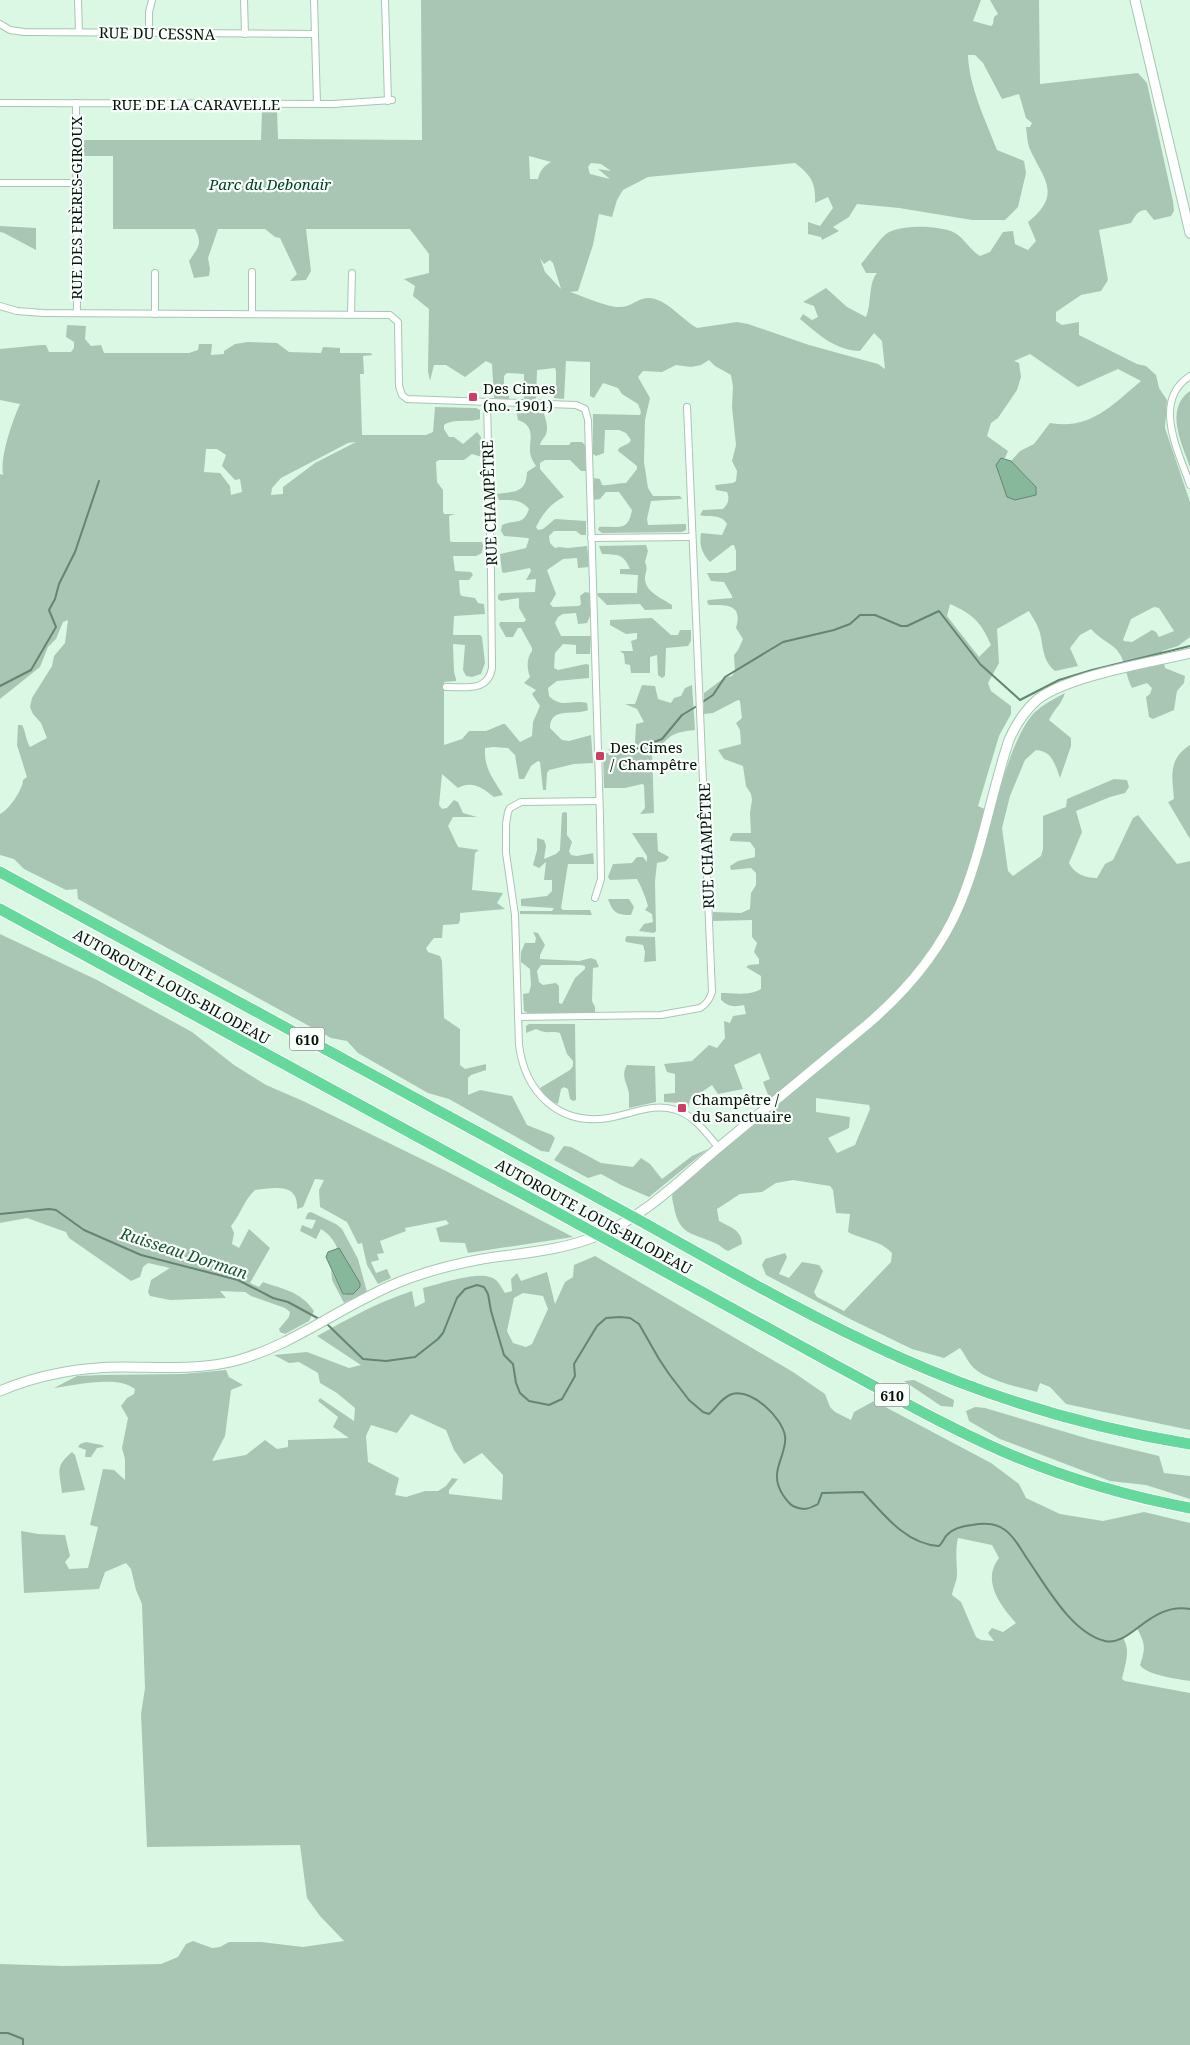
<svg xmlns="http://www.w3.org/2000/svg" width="1190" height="2045" font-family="'Noto Serif',serif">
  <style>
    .green { fill: #a9c6b4; fill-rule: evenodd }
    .water { fill: #88b89b; stroke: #628670 }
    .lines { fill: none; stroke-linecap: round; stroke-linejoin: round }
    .stream { stroke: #628670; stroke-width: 2 }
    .street-casing { stroke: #a9c5b3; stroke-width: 8 }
    .secondary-casing { stroke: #a9c5b3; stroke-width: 11 }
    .highway-casing { stroke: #fff; stroke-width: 13 }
    .street { stroke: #fff; stroke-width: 6 }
    .secondary { stroke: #fff; stroke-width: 9 }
    .highway { stroke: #65d89b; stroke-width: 11 }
    .highway-bridge-casing { stroke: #fff; stroke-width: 13; stroke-linecap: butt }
    .highway-bridge { stroke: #65d89b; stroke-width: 11 }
    .poi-dot { fill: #cd3e66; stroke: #f8fefa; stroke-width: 2 }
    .labels { text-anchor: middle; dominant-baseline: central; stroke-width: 4.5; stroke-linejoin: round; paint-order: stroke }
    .shield { fill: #f8fefa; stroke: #505953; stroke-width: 1 }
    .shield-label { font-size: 14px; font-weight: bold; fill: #08120c }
    .street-label { font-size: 15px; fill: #08120c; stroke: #f8fefa }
    .park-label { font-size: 15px; font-style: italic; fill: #014126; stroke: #f8fefa }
    .poi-label { font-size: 15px; fill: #08120c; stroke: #f8fefa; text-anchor: start }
    .water-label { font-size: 16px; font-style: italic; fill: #185235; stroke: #f8fefa }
  </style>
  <rect width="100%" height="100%" fill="#dbf8e5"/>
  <g class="green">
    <path d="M421,0H981L973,21L991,26L993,24L994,17L998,14L990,0H1039L1040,84L1138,73L1147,83L1173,201L1174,211L1171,216L1154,220L1146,210C1137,210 1135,217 1131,223L1099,230L1108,280L1101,291L1081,295L1056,312V321L1062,325L1079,322V335L1137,364L1146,366L1156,375L1159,388L1167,400L1165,428L1190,502V637L1178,646L1162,651L1165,668L1185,676L1184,683L1177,691L1174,710L1153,719L1149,717L1146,697L1150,694L1152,688L1147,683L1132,688C1126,677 1125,660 1119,653C1115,645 1099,639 1091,629L1080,635L1070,648L1078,666L1055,671C1041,659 1044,645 1039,630C1037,623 1032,617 1029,611L997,629L999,663L988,683L991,691L1011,706V714L999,736L978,806L993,813C1001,785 1015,732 1035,712C1044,704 1055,698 1065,693C1062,704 1054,709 1049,720L1071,738V746L1060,778C1055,764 1052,751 1036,750L1025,760L1010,796L1002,828L1008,871L1013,876L1041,856L1043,849V816L1066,807L1067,799L1114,779L1127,780L1129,787L1125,793L1110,797L1076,811L1082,832L1069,863C1074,874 1086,878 1097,878L1105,864L1113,860L1133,818L1138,815L1177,864L1190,861V1430L1066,1404L1050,1387L1040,1383L1037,1392C1019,1387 983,1380 971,1365C967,1360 964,1353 960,1348L944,1358L912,1349L852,1320L766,1275L762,1265L765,1259L785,1253L787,1257L779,1274L789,1278L802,1262L819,1265L823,1271L814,1292L817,1297L844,1311L891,1262L892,1253C880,1240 863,1240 848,1232L850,1214L836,1213L833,1190L830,1186L793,1180L776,1183L762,1192L740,1194L717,1209L719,1221C730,1227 742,1230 742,1244L728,1251C723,1249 720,1245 715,1243C692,1233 679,1235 674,1207C673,1202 671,1197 673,1192L775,1106L770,1100L763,1082L770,1079L760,1053L734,1065L743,1089L718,1094L712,1085L690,1100L688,1108L680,1103L664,1102V1094L675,1093V1074L667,1072L664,1064L692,1061L709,1045L717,1048L725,1038L724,1021L730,1023L733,1016L746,1014L744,1005C734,1007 729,1007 721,1000V993C734,993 750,996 761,989V976L746,967L749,965L759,964V959L754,952L757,943L752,937V920L713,921V912L741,913L750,909L751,893L756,885V873L751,868L731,870L730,866L738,861L755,857V849L750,842L730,841V838L733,833H751L750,813L752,800L751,794L746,786L743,766L724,759L718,750L741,744L740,730L736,723L742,718L740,701L738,700L713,713L704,714V693L724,678L732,676L735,671L734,655L738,650L743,639L736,628C743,604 727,605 709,605L707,602L708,600L732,598V596L724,582L711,581L707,573H727L736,570V551L734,545H732L710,562C702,554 699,544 701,533L722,535L727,524C721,513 709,518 700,515L703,510L723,509C728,504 730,499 727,492L716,490L715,485L733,483L736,481L737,471L732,461L736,445L732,407L733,387L731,375L715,366L709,360L701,365L691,367L676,365L662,372L643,371L638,377L650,398L645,420L644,462L648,488L653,496H680L682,499L651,501L647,519L648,525L686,524V530L682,532L602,533L598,530L599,527C619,526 628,532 632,510L619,492H606L600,499L594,500V478L600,479L602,485C610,486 617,483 626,483L637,469V466L618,451L619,448L629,443L631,440L626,433L619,430H605L604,453L596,456L593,454V414L640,415L641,412L638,404L622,394L618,388L603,383L594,398L590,396V362L566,361L564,399L554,398V389L556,388V371L555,368L537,370L536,401H524V374L507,373L504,376V390L509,394V400L494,398L492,364L486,361L465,377L446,365H434L430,381L428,371L429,309L413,296L415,286L404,279L429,273V254L410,229H306L311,271L306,280L290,281L297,274L280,238L275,237L265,229H218L208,258L210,269L209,276L194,278L189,261C198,247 203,245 195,229H113V156H81V140H261L262,110H277L278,139L422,140ZM968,55H975L983,63L1002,99L1019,94L1026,118L1032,123L1030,127H1026C1027,134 1027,141 1029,147C1042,178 1064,193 1028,222L1036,241L1028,250L1015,244L1013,231L1003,232L990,252L980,256C970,250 964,238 955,233C941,225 899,224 886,234C877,242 869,255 861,264L866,273H877C868,283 872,304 866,317L847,307L826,288L803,302L814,306L818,317L812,320L803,314L800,319C818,334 836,351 860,351L874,333L882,341L885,369L878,364L809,345L748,324L737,322L697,328C683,320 671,304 655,299C638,294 634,308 618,307C607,307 582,296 570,292L578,291L593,245L599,214L612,217L617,200L623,190L648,177L795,163C811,175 816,183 815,203L828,197L833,208L820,226L808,222V234L821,237L822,240L839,231L833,227L849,217L857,204L899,208L972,220H1005L1018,207L1026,173L1024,161L997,150C986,121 969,87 968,55ZM529,156L551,162C544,166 540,170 538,179H530ZM591,163L601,164L611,171L598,169L610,179L590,174L588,167ZM540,258L544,264L550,260L553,263L561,289L545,272ZM1030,354L1078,387L1118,369L1141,381C1112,405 1091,430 1050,423L1034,444L1020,451L1011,461L1036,487L1001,458H1005L1008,451L987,436L991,423L998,418L1017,390L1021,377L1019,363L1014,361ZM950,604C974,615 980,621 991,645L979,657L947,616ZM1154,607L1159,608L1174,631L1159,637L1156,632L1152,630L1132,642L1124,641L1123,640L1131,619ZM816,1098L869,1105L870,1109L855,1145L837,1153L828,1138L849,1128L850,1117L816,1112Z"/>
    <polygon points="0,226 36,228 36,250 4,233 0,232"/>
    <path d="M67,325L86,326L85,339L91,346L101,345L104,353H189L198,350L199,344H212L211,355L224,354V351L235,344L248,342L277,343L289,352L321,353L323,347L340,348V353H370L373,355L363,356L364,374H360L362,435H426L433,432L435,407L476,408L480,410V419C469,423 453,418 444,425V429L449,437H454L463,444L477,432L481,437L482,457L472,454L464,460H439L436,462L437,482L443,490V511L444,514H455L449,516L450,541L452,542H482L483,545L482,553L476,556H453L455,571L471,572L473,575L469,580H459L460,594L462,596L475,598L478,603L484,604L485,614L454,616L453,635H480L482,637L485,663L481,674L472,677L466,676L463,670L465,645L453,644L454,672L456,679V681L444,682V745L462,739L469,731H486L503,724H505L520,742L532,736L533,722L540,706L532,694L536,690L524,683L530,677C527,669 526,659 532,651V648L521,628H518L513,637H506L499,625L500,622H524L526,620L519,608V598L501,601L498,599V595L501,593L535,592L536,579L526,580L531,571L530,568L504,573L502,572L500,554L526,548L529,539L528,538L504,536L501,531L502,525C516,519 523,526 529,509C521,499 511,500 499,500L497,494C516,491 526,493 527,472L536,466C535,464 533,462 532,459C525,446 540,427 518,420L516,409L543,410C545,418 549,427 546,434C544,439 541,440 540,445H569L571,442H582L585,445L586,471H581L570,460H545L540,463V469L564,497C550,504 544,512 536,527L538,530L543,529L555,519L586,521V535H581L576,531H554L549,536L550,543L555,548L559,547L568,548L587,546L589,567L578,568L577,558L563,559L547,570L556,594L550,604L553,607L579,606L581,604L580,596L585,592L590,593V616L587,623L578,624L576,613L563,614L558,617L555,623L561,636H591L590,654H576V645L563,644L555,653L554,668L558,670L586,664L589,665V678L557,681L548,688L549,696C562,709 572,699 587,703L588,710C575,716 550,706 550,728L562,740L569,741L591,735L593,763L574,764L549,770L547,773L546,790H543L540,762L538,761L531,766L524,779H519L515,755L508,748L493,747L485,748C484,769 493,778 503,795L494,797C483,788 472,780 458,788L442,774L439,805L442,809L447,808L454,800L458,802L463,813L477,817H453L448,826L458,847L479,850L475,853L472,890L503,893L497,903L505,909L460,913V921L458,924L443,925L442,938H434L426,948L428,952L440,956L442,961L444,1018L460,1029V1065L465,1069L486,1064V1070L471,1075L468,1078V1095L480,1090L512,1096L527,1125L552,1135L555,1138L549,1152L541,1151L449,1099L428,1093L358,1053L347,1041L331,1038L78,899L77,889L66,890L24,869L14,859L0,855V814C9,810 23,789 23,780L27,777L17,745L18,725H22C26,732 25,738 30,747L47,738L41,723L33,714L30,707L32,698L52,666L54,656L65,643L68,620L63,622L56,639L48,647L40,667L0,699V474L3,475C0,456 12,422 20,404L0,400V349L41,345H46L49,352H71L74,348V342L66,337ZM356,442L315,463L283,487V494L271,495L272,488L281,478L348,443ZM206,449H217L226,455L222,466L235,480L240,479L242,492L231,495L230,486L220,473L204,472Z"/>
    <path d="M1190,391V467C1182,444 1164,409 1190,391Z"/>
    <path d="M646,545L648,551L645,562C648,569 646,570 645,577C644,592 662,598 672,605V609L645,610L640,604L607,605L597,595L598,593H637L638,575L620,574V569H630C623,553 618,555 602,554L599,546Z"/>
    <polygon points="652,618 671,635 678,635 680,630 691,630 691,641 688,646 666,648 665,676 662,678 658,675 657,655 650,657 650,673 631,673 630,665 625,664 624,654 620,651 633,651 631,641 637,639 637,633 626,634 610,625 610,620"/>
    <path d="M642,685L655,686L658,699L671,703L674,698L681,696L685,688L692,685L695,730C686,731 678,732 671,736C663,742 661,748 652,751L654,813L640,814L645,808L644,785L642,784L625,788H604L603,753H637L640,751L638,745L635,743L636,724L644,722L637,709L625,704H635Z"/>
    <path d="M1190,745V839L1168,802L1174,799C1172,776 1168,759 1190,745Z"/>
    <polygon points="565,812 567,813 567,835 572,842 569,851 571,855 577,856 593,853 594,864 568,864 561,908 563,910 590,910 592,915 520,914 520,911 552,911 554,908 521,906 521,899 547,896 552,891 552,880 544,880 546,862 539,868 533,865 537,850 537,838 544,840 546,846 544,859 556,854 560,850 562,813"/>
    <path d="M632,833H657L658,851L669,857L666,861L657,863L655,881L656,931L654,933L639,931L644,924L653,922L652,914L645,910L648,906C645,896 642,888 637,879L610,880L608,877L613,864L632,863L637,857H643L647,862V856Z"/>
    <path d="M608,899H629L634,907L631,915C617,915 613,913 608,899Z"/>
    <path d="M533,932L538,933L545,945L540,955V959L579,961L591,958L596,960L599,967L593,968L592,1001L595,1007V1013H528L524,1011L523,994L529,993L531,985L530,969L521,962V952L525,943H535L536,938ZM541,965H581L585,966V969L575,978L562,1004L559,1003V986L556,983L543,985L539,982L537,971Z"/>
    <path d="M0,934L97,980L192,1032L234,1065L266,1085L303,1101L444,1170L573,1237L468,1253L465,1243L440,1242L436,1228L449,1224L446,1220L405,1228L406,1231L380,1241L384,1253L377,1254L379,1260L371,1262L376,1273L387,1269L391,1278L378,1284L367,1265L362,1243L358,1244L347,1222L320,1207L319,1190L324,1180L315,1179L303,1207L297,1209C299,1182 273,1188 255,1190C244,1200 241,1214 231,1226L234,1233L232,1244L239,1248L249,1229L270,1248L250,1283L259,1287L263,1282C285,1290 300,1291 314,1311L309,1321L285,1334L280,1332L279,1329L289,1317L290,1312L285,1308L251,1296L245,1292L220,1291L226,1298L170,1300L150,1296L148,1292L151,1280L170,1268L148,1263L143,1267L140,1277L131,1281L69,1238L66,1232L27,1218L0,1223Z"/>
    <polygon points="627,936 655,937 656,961 644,962 645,952 643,945 626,942 625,939"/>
    <path d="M529,1024H575L576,1100L573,1101L570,1099L568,1089L564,1087L561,1089L558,1104C549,1101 545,1096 540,1088L570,1070L573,1066V1061L567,1054L560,1033C551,1030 547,1035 536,1029L526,1033V1026Z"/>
    <path d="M627,1065L655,1066L656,1102L629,1108C629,1103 629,1099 629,1094C628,1084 620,1076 627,1065Z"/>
    <polygon points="564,1146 571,1147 601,1163 633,1167 641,1158 650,1164 662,1179 692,1156 708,1149 649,1197 621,1185 601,1174 588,1178 554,1160"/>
    <path d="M311,1212L336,1224L342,1229L358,1259L367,1292L344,1303L332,1280L331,1270L343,1294L346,1295C342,1271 344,1243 321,1229L316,1239L300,1231L302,1225L312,1229L316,1220L305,1219L308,1213Z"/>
    <path d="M595,1256L793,1372L825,1394L830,1407L835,1412L851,1420L854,1412L874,1401L991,1463L1019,1484L1026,1498L1060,1514L1103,1521L1144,1512L1190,1523V1681C1178,1679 1146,1675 1140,1665C1146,1647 1145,1644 1137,1628L1123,1638C1131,1650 1125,1665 1122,1679L1125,1681L1190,1693V2045H0V1964L63,1966L161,1964L178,1957L186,1944L193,1941L212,1948L220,1947L229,1942H261L303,1947L344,1941L320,1916L307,1898L300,1845L147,1847L141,1714L145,1688L142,1604L136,1590L131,1569L126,1563L105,1572L99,1589L24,1593L21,1531L38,1534L65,1535L70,1556L65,1562L69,1569L88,1568L98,1527L90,1525L103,1469L114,1470L125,1480V1459L122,1448L128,1418L121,1406L127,1398L134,1394L135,1389C117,1375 76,1385 54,1388L77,1376L101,1375L183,1374L226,1370L229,1377L243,1385L231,1390L225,1436L212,1461L246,1455L265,1440L277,1449L288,1447V1440L349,1438L333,1427L338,1417L318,1401L320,1398L354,1421L355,1408L337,1393L320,1383L318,1373L299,1362L289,1363L274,1355L307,1352L349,1368L361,1365L317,1336C348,1319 378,1302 412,1291L415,1307L425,1302L423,1288C440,1284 474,1272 490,1277C498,1279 501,1287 505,1293L512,1291L511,1279L517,1273L521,1281L547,1272L555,1304L565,1282L573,1277L574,1265ZM523,1293L543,1296L548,1309L532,1344L526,1347L513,1343L507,1331L514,1298ZM411,1414L446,1430L454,1450L464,1464L482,1453L503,1475L502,1500L449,1494V1490L458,1479L452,1478L446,1486L438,1491H425L406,1497L395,1495L399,1478L368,1462L366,1436L371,1425L397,1433ZM958,1538L992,1545L999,1558C981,1581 1001,1606 1016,1623L1003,1632L992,1628L988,1633L994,1641L981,1640L976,1637L961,1602L952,1595C953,1588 957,1581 957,1575C957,1562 955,1551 958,1538Z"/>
    <polygon points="914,1380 954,1400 953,1407 941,1406 904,1381"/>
    <polygon points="975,1407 985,1408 1089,1439 1159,1456 1164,1473 1190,1476 1190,1499 1146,1485 1110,1481 1000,1439 969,1421 966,1411"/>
    <polygon points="86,1442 102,1445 104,1447 97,1448 91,1457 85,1457 86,1450 78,1447 80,1444"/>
    <path d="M72,1452L75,1455L85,1490L62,1493C60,1471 54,1467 72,1452Z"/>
  </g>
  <g class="water">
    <polygon points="1001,458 1011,461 1036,487 1036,495 1015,500 1007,497 996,465"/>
    <polygon points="339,1248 360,1283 360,1287 353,1294 343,1294 326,1257 328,1252"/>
  </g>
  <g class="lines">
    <g class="stream">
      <polyline points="0,686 31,670 56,627 49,610 55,599 59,584 75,552 99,481"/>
      <polyline points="701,703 713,695 725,677 783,642 834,630 850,624 860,615 875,615 901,626 907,626 939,611 980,664 1020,700 1059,680 1092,670 1190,646"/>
      <polyline points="610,750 633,750 662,739 682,715 697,706"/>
      <polyline points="0,1214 49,1209 56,1210 84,1230 141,1255 238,1280 273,1298 288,1302 321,1320"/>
      <path d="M327,1324L363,1359L386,1361L415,1357L438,1339L443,1333L457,1298L465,1289L477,1285L484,1287L488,1294L491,1311L504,1355L513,1364L516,1383L520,1393L529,1401L549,1405L562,1399L575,1376L574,1364L597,1326L606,1318L620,1317L630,1318L639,1324L659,1359L669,1374L689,1400L703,1412L709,1414C717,1407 721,1398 732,1394C752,1389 782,1417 785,1436C788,1455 767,1471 783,1495C786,1499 789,1504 793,1506C803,1511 809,1509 818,1504L822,1493L863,1492C884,1515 906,1544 939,1546C943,1543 944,1537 948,1534C954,1528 963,1526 972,1525C983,1523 996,1523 1005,1530C1014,1536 1020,1548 1026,1557C1045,1584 1071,1633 1105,1641C1131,1647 1149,1602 1190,1609"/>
      <polyline points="0,2033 8,2033 23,2039 23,2045"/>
    </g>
    <defs>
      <g id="street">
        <polyline points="78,0 79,32"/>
        <polyline points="244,0 245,34"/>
        <polyline points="314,0 317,104"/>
        <polyline points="385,0 388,101"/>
        <polyline points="0,24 10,30 24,32 315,34"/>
        <polyline points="149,33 149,12 152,0"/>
        <polyline points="0,103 333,104 392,100"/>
        <polyline points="76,103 77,313"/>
        <polyline points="0,183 76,183"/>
        <polyline points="0,306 17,311 43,313 390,315 398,322 399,386 402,395 407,399 576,405 585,409 588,420 600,817 601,879 595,898"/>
        <polyline points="155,314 155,273"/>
        <polyline points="252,314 252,272"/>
        <polyline points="351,314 352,273"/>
        <path d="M1190,376C1151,401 1179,452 1190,485"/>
        <polyline points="591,538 692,537"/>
        <path d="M446,687C466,687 488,692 492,668L491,573L487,402"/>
        <path d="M599,801L521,802L510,808L508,812L506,824V853L515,915L519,1045C525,1092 559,1126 608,1118C631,1115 652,1102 676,1110C694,1115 707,1134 719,1148"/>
        <path d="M518,1017L661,1015L700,1008C707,1004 710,999 712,992L687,407"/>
      </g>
      <g id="secondary">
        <polyline points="1135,0 1190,233"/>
        <path d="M0,1391C40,1374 81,1367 124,1367C161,1367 199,1370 235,1361C295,1345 345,1303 402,1281C428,1271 455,1264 482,1259C521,1253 560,1251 597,1236C644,1217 680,1180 718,1148C768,1106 819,1065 869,1023C907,990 940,952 960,904C982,851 991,794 1009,740C1016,724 1025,710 1038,699C1071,675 1149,663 1190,653"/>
      </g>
      <g id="highway">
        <polyline points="0,872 615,1207"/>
        <polyline points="0,909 580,1225"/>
        <path d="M646,1224C730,1271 813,1319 901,1358C993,1399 1091,1428 1190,1444"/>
        <path d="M611,1242C687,1283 762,1325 837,1366C891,1395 945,1426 1002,1451C1062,1477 1126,1496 1190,1508"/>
      </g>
    </defs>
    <use href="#street" class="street-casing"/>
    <use href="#secondary" class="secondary-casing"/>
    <use href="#highway" class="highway-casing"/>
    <use href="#street" class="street"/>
    <use href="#secondary" class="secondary"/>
    <use href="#highway" class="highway"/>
    <defs>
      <g id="highway-bridge">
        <polyline points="615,1207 646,1224"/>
        <polyline points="580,1225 611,1242"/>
      </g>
    </defs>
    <use href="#highway-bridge" class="highway-bridge-casing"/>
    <use href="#highway-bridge" class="highway-bridge"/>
  </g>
  <g class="poi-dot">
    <rect x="468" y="392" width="10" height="10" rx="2.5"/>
    <rect x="595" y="751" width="10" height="10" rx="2.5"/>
    <rect x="677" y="1103" width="10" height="10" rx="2.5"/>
  </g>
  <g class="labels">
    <g class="shield">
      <rect x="289.5" y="1027.5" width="35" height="23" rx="4"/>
      <rect x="874.5" y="1383.5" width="35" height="23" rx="4"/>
    </g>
    <g class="shield-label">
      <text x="307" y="1039">610</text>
      <text x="892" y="1395">610</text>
    </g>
    <g class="street-label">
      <text transform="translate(157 33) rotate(1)">RUE DU CESSNA</text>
      <text x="196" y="104">RUE DE LA CARAVELLE</text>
      <text transform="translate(76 208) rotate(-90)">RUE DES FRÈRES-GIROUX</text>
      <text transform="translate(489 503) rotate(-92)">RUE CHAMPÊTRE</text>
      <text transform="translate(706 846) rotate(-92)">RUE CHAMPÊTRE</text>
      <text transform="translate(172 986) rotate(29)">AUTOROUTE LOUIS-BILODEAU</text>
      <text transform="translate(594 1216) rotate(29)">AUTOROUTE LOUIS-BILODEAU</text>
    </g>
    <g class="park-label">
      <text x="270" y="184">Parc du Debonair</text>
    </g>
    <g class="poi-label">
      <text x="483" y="388">Des Cimes<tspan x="483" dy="17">(no. 1901)</tspan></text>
      <text x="610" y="747">Des Cimes<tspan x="610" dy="17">/ Champêtre</tspan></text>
      <text x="692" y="1099">Champêtre /<tspan x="692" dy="17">du Sanctuaire</tspan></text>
    </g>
    <g class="water-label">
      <text transform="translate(184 1253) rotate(18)">Ruisseau Dorman</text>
    </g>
  </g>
</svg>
